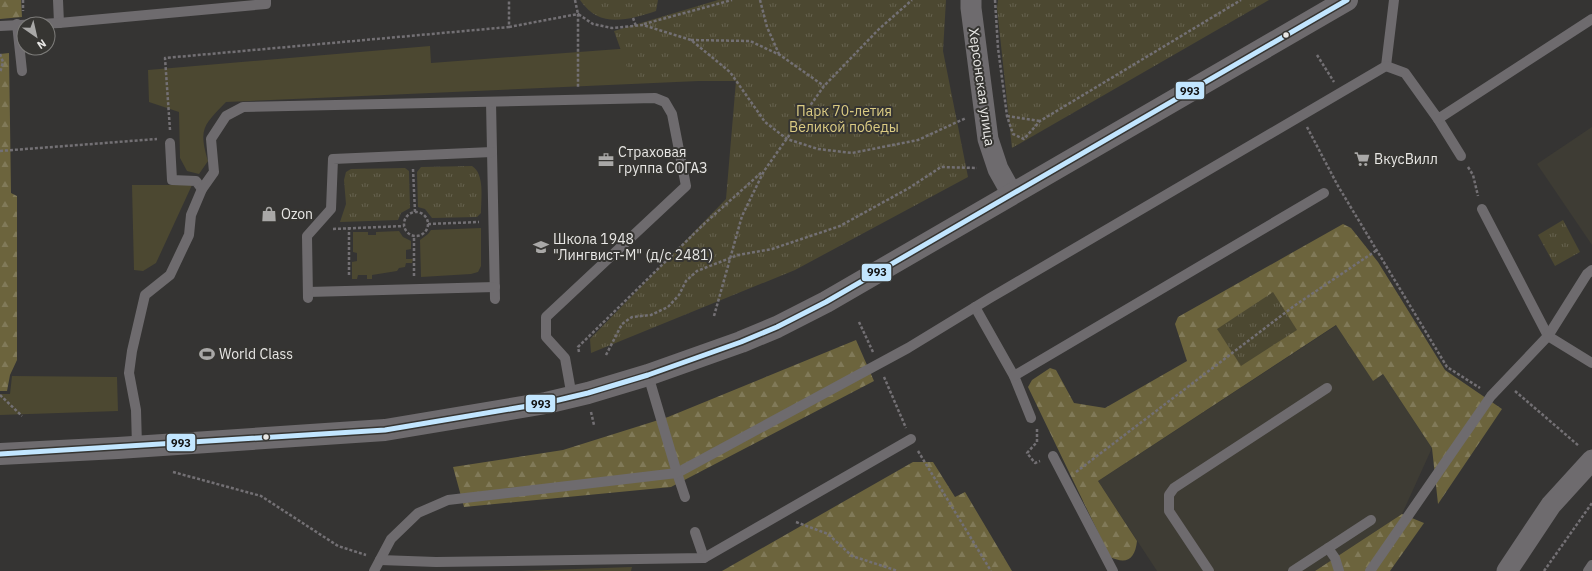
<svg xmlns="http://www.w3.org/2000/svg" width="1592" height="571" font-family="'IBM Plex Sans',sans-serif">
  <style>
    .built { fill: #3e3c34 }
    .grass { fill: #4c4831 }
    .forest { fill: url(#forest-firs) }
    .park { fill: url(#park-tufts) }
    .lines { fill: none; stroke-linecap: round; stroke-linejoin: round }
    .path { stroke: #737074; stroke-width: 2.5; stroke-dasharray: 3 2; stroke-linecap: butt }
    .service { stroke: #6e6b6e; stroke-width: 10 }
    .minor { stroke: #6e6b6e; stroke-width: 21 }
    .tertiary { stroke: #6e6b6e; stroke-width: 22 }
    .bus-1-casing { stroke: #363532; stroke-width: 8 }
    .bus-1 { stroke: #c2e6ff; stroke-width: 5 }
    .bus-dot { fill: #e8e7e5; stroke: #363532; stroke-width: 1.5 }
    .labels { text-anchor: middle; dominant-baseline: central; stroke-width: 4; stroke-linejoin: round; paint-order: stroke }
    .street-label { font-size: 14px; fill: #e8e7e5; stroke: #363532 }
    .park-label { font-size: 14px; fill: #dbcb83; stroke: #363532 }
    .poi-label { font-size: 14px; fill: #e8e7e5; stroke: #363532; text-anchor: start }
    .line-badge { stroke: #363532; stroke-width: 1.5 }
    .pale-badge-label { font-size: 11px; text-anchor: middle; font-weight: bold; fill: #111 }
  </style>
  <defs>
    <pattern id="forest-firs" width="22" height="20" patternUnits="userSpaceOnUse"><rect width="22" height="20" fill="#6c643d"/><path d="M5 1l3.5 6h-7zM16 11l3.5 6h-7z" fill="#817a59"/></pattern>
    <pattern id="park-tufts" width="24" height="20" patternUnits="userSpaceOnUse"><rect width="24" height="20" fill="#4c4831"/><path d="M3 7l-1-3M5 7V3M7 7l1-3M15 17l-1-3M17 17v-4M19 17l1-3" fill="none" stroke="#66624f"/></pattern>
  </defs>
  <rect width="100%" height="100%" fill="#353433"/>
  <g class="built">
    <polygon points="1592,127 1592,245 1537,164"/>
    <polygon points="1337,325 1373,380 1383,374 1432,448 1402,514 1315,571 1157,571 1098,481"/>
  </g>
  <g class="grass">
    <path d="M430,46L431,63L646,47L699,81L226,102C204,125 198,128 208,161L199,174L187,171L180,158L179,112L149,102L148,70Z"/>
    <polygon points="132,185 192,185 156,263 143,271 134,270"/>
    <polygon points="481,228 481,266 478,272 471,274 421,277 420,240 428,234 431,230"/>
    <polygon points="399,231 403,237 411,241 411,249 406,250 406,259 413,259 412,263 406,263 405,267 399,268 397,271 372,275 372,279 367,279 367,275 358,275 357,279 352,279 352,262 357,261 357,253 353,252 353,232 368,232 368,235 376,235 376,232"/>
    <polygon points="12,376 117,377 118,411 0,415 0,394 10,394"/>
    <polygon points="632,567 631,571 519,571"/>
  </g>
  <g class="forest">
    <polygon points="0,0 21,0 22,17 0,19"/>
    <polygon points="9,53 11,193 17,196 17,360 10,375 7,391 0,391 0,54"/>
    <path d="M1343,224L1351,228L1378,262L1445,370L1502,409L1438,504L1432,448L1383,374L1373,381L1336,325L1098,481L1137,541C1135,559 1127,565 1110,557L1028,387L1032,380L1050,368L1056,370L1074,403L1105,408L1187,361L1175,324L1178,317Z"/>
    <polygon points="856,340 874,381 671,487 464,507 453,467 563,450 668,417"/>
    <polygon points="913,462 933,462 955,497 965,492 1012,571 722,571"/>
    <polygon points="1402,514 1424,523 1390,571 1315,571"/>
  </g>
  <g class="park">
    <path d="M580,0H658L656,11C628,20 599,29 580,0Z"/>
    <polygon points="718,0 946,0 943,51 968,177 795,270 591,353 590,339 726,199 736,81 632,81 614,31"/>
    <polygon points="998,0 1269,0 1012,148 997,8"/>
    <path d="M472,166C485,174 481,199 481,213L477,217L432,218L425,209L418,207L417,172L421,167Z"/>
    <polygon points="405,168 409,171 410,208 401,213 398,220 340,222 346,204 344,180 346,172 351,169"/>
    <polygon points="1563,220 1580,252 1555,266 1538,235"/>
    <polygon points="1273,292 1297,330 1241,366 1217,329"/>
  </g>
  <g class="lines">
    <g class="path">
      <polyline points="23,0 23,11"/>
      <polyline points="575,0 578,14 593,24 612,28 643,25 691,40 730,72 765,122 787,139 818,149 852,153 918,140 966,118"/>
      <polyline points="760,0 767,27 779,54"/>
      <polyline points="995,0 998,48 1007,116 1013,134 1024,139 1040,121 1241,0"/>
      <polyline points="633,18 636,26"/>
      <polyline points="644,24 732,0"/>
      <polyline points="509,27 578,14 578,87"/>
      <polyline points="691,40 750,41 780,55 824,86"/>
      <polyline points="0,54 3,62 0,73"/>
      <polyline points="1317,55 1334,82"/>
      <polyline points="1007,116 1040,121"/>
      <polyline points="1307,127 1338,186 1447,367 1480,388"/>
      <polyline points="170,130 165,58 509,27 509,0"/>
      <polyline points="0,151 157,139"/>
      <polyline points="1468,167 1473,175 1478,196"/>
      <polyline points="413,169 415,212"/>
      <circle cx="416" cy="224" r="12"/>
      <polyline points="428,224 479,222"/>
      <polyline points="349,227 349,277"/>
      <polyline points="333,229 404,226"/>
      <polyline points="414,276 414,236"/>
      <polyline points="714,316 742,216 764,171 824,86 879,29 912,0"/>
      <polyline points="859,322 873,352"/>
      <polyline points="579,352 578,347 705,223 762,172"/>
      <polyline points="606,355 622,324 632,317 651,315 668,307 679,295 686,281 697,271 738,255 772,249 840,226 909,188 941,167 977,168"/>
      <polyline points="884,377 906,428"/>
      <polyline points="1515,391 1579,446"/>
      <polyline points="0,395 22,416"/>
      <polyline points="591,412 594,425"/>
      <polyline points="1037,429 1037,442 1027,453 1035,463 1040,461"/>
      <polyline points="918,451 991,571"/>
      <polyline points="173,472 261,496 338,546 366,555"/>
      <polyline points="1076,472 1294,306 1377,250"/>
      <polyline points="796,522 828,534 852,556 898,571"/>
      <polyline points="1544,571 1592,503"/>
    </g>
    <g class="service">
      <polyline points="58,0 59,23"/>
      <polyline points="17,24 22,71"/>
      <polyline points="0,26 59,23 266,4 266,0"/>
      <polyline points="1386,66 1394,0"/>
      <polyline points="491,102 495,299"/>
      <polyline points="1438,119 1461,156"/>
      <polyline points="170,143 172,180 196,181 202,189"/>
      <polyline points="1482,209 1548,336 1592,363"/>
      <polyline points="308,292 495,287"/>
      <polyline points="308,298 307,236 331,209 333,159 492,152"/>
      <polyline points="975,307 1014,376 1031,418"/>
      <polyline points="1014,376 1324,193"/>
      <polyline points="137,446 136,410 129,373 132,351 145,295 170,275 189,235 191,215 202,189 214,172 211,139 226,116 243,107 655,98 665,102 672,114 686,186 546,317 546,337 565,358 572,397"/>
      <polyline points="1053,456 1113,571"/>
      <polyline points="685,497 677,473 908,348 990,298 1386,66 1405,73 1438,119 1592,19"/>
      <polyline points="695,532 704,558"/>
      <polyline points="1328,548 1335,558 1339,571"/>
      <polyline points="380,560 436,562 704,558 911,439"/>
      <polyline points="374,571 391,539 418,513 448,500 677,473 648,375"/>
      <polyline points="1209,571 1169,511 1169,495 1174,488 1327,388"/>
      <polyline points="1293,571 1371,520"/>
      <polyline points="1370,571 1491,396 1548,336 1587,274 1592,270"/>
      <polyline points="1588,571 1592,565"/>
    </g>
    <g class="minor">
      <polyline points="971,0 971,8 988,139 998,169 1012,194"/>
      <polyline points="1507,571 1551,505 1592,460"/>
    </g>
    <polyline class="tertiary" points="0,454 118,448 385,430 546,403 588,393 648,375 741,342 777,327 826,302 1347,0"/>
    <defs>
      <polyline id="bus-1" points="0,454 385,430 546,403 588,393 648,375 741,342 777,327 826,302 1347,0"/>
    </defs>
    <use href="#bus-1" class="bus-1-casing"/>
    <use href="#bus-1" class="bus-1"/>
  </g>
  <defs>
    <symbol id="supermarket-bare" viewBox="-9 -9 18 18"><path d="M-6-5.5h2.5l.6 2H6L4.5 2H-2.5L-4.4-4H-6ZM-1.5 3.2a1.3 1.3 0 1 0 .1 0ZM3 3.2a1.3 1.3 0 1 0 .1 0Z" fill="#a9a8a7" stroke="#363532" stroke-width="2.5" paint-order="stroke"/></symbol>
    <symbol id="office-bare" viewBox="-9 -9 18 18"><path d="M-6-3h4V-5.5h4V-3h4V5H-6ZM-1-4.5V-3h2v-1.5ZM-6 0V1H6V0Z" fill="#a9a8a7" stroke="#363532" stroke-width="2.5" paint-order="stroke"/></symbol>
    <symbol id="shop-bare" viewBox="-9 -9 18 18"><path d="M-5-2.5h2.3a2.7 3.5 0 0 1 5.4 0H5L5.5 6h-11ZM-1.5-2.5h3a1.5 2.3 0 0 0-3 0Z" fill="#a9a8a7" stroke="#363532" stroke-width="2.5" paint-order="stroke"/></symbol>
    <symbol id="school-bare" viewBox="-9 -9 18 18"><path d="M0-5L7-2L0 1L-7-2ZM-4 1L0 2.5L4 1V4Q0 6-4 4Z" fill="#a9a8a7" stroke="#363532" stroke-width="2.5" paint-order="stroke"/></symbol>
    <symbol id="stadium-bare" viewBox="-9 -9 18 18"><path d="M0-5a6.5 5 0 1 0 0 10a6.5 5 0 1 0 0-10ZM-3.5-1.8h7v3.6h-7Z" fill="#a9a8a7" stroke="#363532" stroke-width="2.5" paint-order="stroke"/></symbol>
  </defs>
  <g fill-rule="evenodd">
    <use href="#supermarket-bare" x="1351" y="148" width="22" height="22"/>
    <use href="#office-bare" x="595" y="149" width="22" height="22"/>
    <use href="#shop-bare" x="258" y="203" width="22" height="22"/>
    <use href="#school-bare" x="530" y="236" width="22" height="22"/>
    <use href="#stadium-bare" x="196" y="343" width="22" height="22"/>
  </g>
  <g class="bus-dot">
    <circle cx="1286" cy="35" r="3.5"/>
    <circle cx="266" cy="437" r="3.5"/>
  </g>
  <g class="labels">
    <g class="street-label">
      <text transform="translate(982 87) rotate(82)">Херсонская улица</text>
    </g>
    <g class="park-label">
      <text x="844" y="111">Парк 70-летия<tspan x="844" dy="16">Великой победы</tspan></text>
    </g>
    <g class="poi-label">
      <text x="618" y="152">Страховая<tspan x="618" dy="16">группа СОГАЗ</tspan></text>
      <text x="1374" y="159">ВкусВилл</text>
      <text x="281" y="214">Ozon</text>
      <text x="553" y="239">Школа 1948<tspan x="553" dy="16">"Лингвист-М" (д/с 2481)</tspan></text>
      <text x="219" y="354">World Class</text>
    </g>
  </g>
  <g class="line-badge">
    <rect x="1175" y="81" width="30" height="19" rx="4" fill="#c2e6ff"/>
    <rect x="861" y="263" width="31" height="19" rx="4" fill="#c2e6ff"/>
    <rect x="525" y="394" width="31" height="19" rx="4" fill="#c2e6ff"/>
    <rect x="166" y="433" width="30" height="19" rx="4" fill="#c2e6ff"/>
  </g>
  <g class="pale-badge-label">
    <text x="1190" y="95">993</text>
    <text x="877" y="276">993</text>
    <text x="541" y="408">993</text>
    <text x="181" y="447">993</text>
  </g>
  <g transform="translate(36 36) rotate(146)"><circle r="19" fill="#363532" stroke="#7d7c7a"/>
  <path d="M0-3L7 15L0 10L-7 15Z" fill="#a9a8a7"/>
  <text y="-6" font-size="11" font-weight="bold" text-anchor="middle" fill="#e8e7e5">N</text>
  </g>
</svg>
